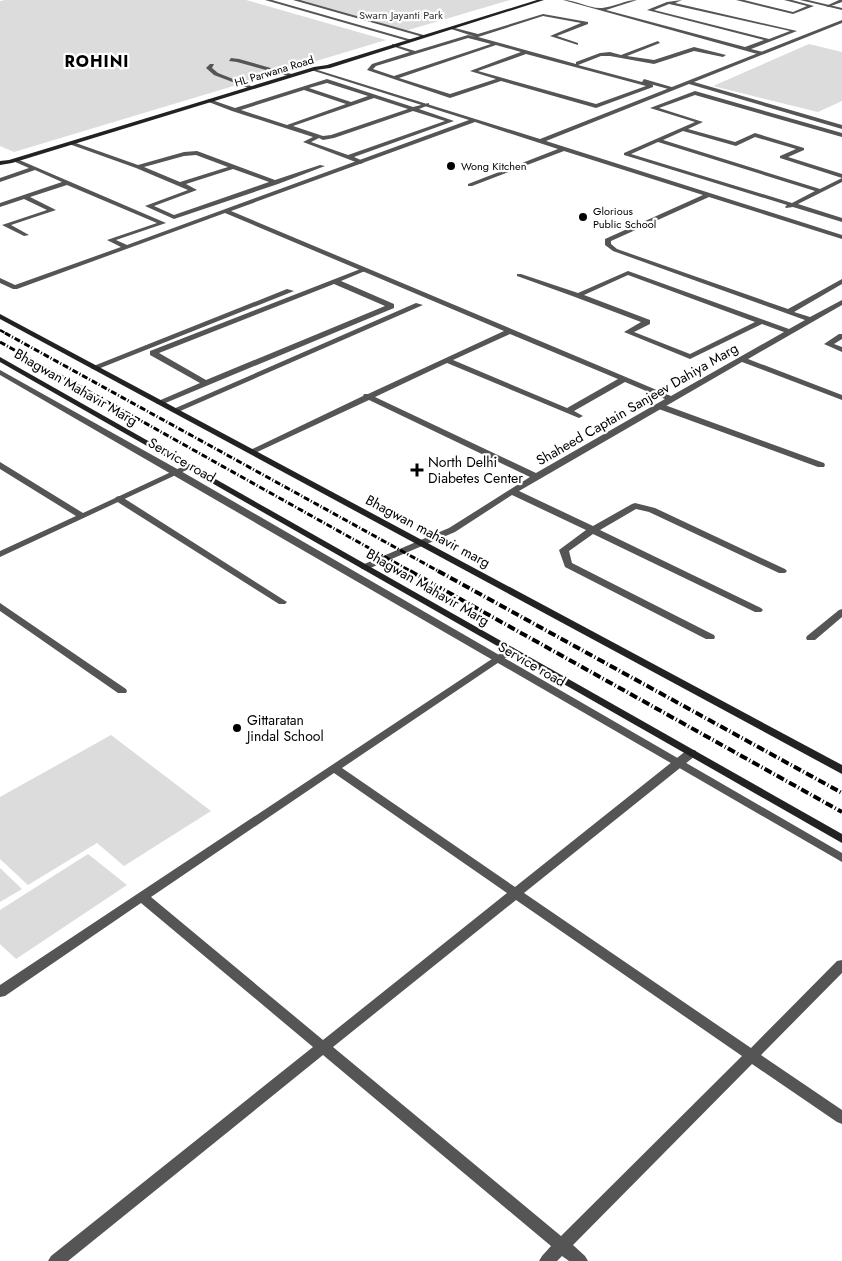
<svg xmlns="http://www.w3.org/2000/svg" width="842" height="1261" font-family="Jost,sans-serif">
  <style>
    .green { fill: #dcdcdc }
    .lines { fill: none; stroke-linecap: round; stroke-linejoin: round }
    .lane { fill: #555; fill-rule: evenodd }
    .street { fill: #555; fill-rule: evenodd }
    .secondary { fill: #222; fill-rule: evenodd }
    .rail-far2 { stroke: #000; stroke-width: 2.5; stroke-dasharray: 5 2 0.5 2; stroke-linecap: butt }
    .rail-far1 { stroke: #000; stroke-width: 3; stroke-dasharray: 6 2 1 2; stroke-linecap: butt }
    .rail { stroke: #000; stroke-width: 4; stroke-dasharray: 8 2.5 1 2.5; stroke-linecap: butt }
    .poi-dot { fill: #000; stroke: #fff; stroke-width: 2 }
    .labels { text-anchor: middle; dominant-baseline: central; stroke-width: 4.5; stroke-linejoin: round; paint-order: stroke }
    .far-park-label { font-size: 11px; fill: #333; stroke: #fff }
    .far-street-label { font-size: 11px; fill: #000; stroke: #fff }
    .far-poi-label { font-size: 11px; fill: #000; stroke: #fff; text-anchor: start }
    .street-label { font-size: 14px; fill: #000; stroke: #fff }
    .poi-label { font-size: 14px; fill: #000; stroke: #fff; text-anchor: start }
    .far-district-label { font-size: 16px; font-weight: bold; letter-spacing: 1px; fill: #000; stroke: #fff }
  </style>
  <rect width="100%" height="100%" fill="#fff"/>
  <g class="green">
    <polygon points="5,0 246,0 386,40 14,152 0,146 0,1"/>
    <polygon points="294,0 510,0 405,31"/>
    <polygon points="809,44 842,52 842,101 818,112 713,86"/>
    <polygon points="111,735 211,811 124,866 97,843 28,885 0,859 0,797"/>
    <polygon points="88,854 127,885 16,959 0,944 0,910"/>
    <polygon points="0,868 22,889 0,902"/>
  </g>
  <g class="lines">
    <g class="lane">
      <path d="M563,0C576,0 590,9 602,8C614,7 625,0 637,0L606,10L745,47L764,40L647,10L667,2L682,0L675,3L797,31L751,49L763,52L761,55ZM669,4L790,31L769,39L654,10Z"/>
      <polygon points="736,0 744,0 793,12 807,6 784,0 792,0 814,6 793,14"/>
      <polygon points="839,0 842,0 842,2 828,7 826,6"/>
      <path d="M543,14L588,22V24L557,36L578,43V45L550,36L581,23L543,16L478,37L576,64V62L600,53L610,52L621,55L658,41L660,43L627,56L654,60L694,47L726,55L723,57L694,51L654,64L610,56H601L578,65L642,82L644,79L675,88L672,90L650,84L653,85V87L596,108L501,81L450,98L367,70L372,64L410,52L392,46V44L415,51L468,35L476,37L451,29V27L478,34ZM468,38L491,44L394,76L373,69L376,66ZM496,45L521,52L470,71L496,79L450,94L399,78ZM526,54L646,86L596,104L478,71Z"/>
      <polygon points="231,58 239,59 295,75 292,77 237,62 229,61"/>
      <polygon points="210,64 214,64 212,68 218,73 256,88 251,89 214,75 206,68"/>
      <path d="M327,79L413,107L429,103V105L419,109L454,121L354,157L363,161L364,162L361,164L303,142L313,137L232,111L206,101L209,99L235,108ZM327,83L368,96L351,102L309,88ZM304,90L346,104L287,125L241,110ZM374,98L408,109L331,135L323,136L293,126ZM413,111L445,121L348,155L311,142L319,138L323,140L334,138Z"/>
      <path d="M69,142H73L138,165L184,152L197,151L275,180L320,165L325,166L278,184L174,219L145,206L188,190L136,168L69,144ZM196,155L228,167L180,182L144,167L184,156ZM233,169L269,182L174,215L154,206L197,190L186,184Z"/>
      <path d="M363,268L365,269V271L341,281L394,304V308L163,404H157L156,402L200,383L150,355V351ZM334,284L385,306L206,380L159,353Z"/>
      <polygon points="287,289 294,291 98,369 92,369 91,367"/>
      <polygon points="416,303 423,305 178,412 172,412 171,410"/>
      <polygon points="0,370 179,470 842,853 842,862 0,375"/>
      <polygon points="656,404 662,404 824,463 825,465 824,467 818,467 656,408"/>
      <polygon points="119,496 122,497 287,602 285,604 279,604 116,501 115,499 116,497"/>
      <polygon points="0,603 126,689 127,691 126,693 118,693 0,611"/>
    </g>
    <g class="street">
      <polygon points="265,0 272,0 412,40 408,41"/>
      <polygon points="293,0 300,0 427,36 423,37"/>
      <polygon points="800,0 808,0 842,8 842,10"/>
      <path d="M842,20V23L694,82L842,125V129L689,84L546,141L842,235V239L709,197L611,241V244L617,249L788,309L842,279V284L794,312L810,317L842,300V305L748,359L842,395V400L742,362L519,491L593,526L632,504L635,503L655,508L785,569L787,571L785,573H779L649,512L636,509L600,530L761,608L763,610L761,612H755L593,534L569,551L572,563L714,635L715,637L714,639H706L565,567L559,550L586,530L512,495L455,532L368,569H362L360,567L362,565L449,528L530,477L369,400L255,453L252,454L248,451L363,396L364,394H368L504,331L225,213L17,289H13L0,283V278L15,285L121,247L107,240L157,223L67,185L30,197L56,210L11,225L29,235L24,236L2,225L47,210L24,199L0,207V203L62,182L35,170L0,182V178L29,168L13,161V159H17L166,223L116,240L127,245L469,120L311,70V68L540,139ZM475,122L558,149L468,184V186H472L564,151L703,195L605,239V245L613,251L805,320L789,329L628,271L578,293L521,274H517V276L575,297L641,322L624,332L690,359L762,324L784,332L671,396L231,211ZM628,275L755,322L690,354L634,332L650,324V320L584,295ZM510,334L618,379L567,408L453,360ZM447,363L579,418L583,416L574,411L625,382L665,399L536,473L375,397Z"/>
      <path d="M695,91L842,133V137L695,95L659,108L703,122L688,129L735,142L755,133L804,148V150L788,157L842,174V178L780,158V156L796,149L755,137L736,146L683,131L663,140L820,189L842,178V182L798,204L842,218V222L793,207L786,208L785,207L787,205L624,155V153L695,122L650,108ZM658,142L815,191L792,203L631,154Z"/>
      <polygon points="839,334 842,334 842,339 834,344 842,347 842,352 824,344"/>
      <polygon points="0,462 83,513 186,465 189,464 193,467 0,557 0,551 76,516 0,469"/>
      <polygon points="842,609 842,617 815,640 807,640 806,638 807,636 839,610"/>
      <path d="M510,647L514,648L515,650L514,652L342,768L515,887L687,750H695L697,753L695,756L524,893L751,1048L837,961L842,960V973L761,1055L842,1110V1124L837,1122L752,1064L573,1245L585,1256L588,1261H569L562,1256L557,1261H539L542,1256L551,1246L323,1055L68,1261H48L51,1256L313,1047L141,903L5,996L0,997V985ZM334,773L507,893L323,1040L151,897ZM516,900L742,1056L561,1236L333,1047Z"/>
    </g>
    <g class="secondary">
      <polygon points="537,0 544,0 330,68 316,70 12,163 0,165 0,161 9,160 314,67 327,65"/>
      <polygon points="0,314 842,765 842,774 0,319"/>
      <polygon points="0,357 842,834 842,843 0,362"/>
    </g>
    <polyline class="rail-far2" points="0,330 7,334"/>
    <g class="rail-far1">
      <polyline points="5,333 440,572"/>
      <polyline points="0,342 412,572"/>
    </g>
    <g class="rail">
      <polyline points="410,571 842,812"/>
      <polyline points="438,571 842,793"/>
    </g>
  </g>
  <g class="poi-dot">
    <circle cx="451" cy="166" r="5"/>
    <circle cx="583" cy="217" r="5"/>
    <path d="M414.5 462.5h5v5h5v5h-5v5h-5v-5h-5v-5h5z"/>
    <circle cx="237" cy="728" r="5"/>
  </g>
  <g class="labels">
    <g class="far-park-label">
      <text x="401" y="15">Swarn Jayanti Park</text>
    </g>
    <g class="far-street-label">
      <text transform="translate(274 71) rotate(-17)">HL Parwana Road</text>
    </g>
    <g class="far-poi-label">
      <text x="461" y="166">Wong Kitchen</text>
      <text x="593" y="211">Glorious<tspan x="593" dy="13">Public School</tspan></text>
    </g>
    <g class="street-label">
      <text transform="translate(76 387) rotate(30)">Bhagwan Mahavir Marg</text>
      <text transform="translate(637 404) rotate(-30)">Shaheed Captain Sanjeev Dahiya Marg</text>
      <text transform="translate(182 460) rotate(30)">Service road</text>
      <text transform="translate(428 531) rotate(28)">Bhagwan mahavir marg</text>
      <text transform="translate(428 587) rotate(30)">Bhagwan Mahavir Marg</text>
      <text transform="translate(532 664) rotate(30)">Service road</text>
    </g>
    <g class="poi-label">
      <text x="428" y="462">North Delhi<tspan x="428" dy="16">Diabetes Center</tspan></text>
      <text x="247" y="720">Gittaratan<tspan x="247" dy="16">Jindal School</tspan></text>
    </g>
    <g class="far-district-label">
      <text x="97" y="61">ROHINI</text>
    </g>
  </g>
</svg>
